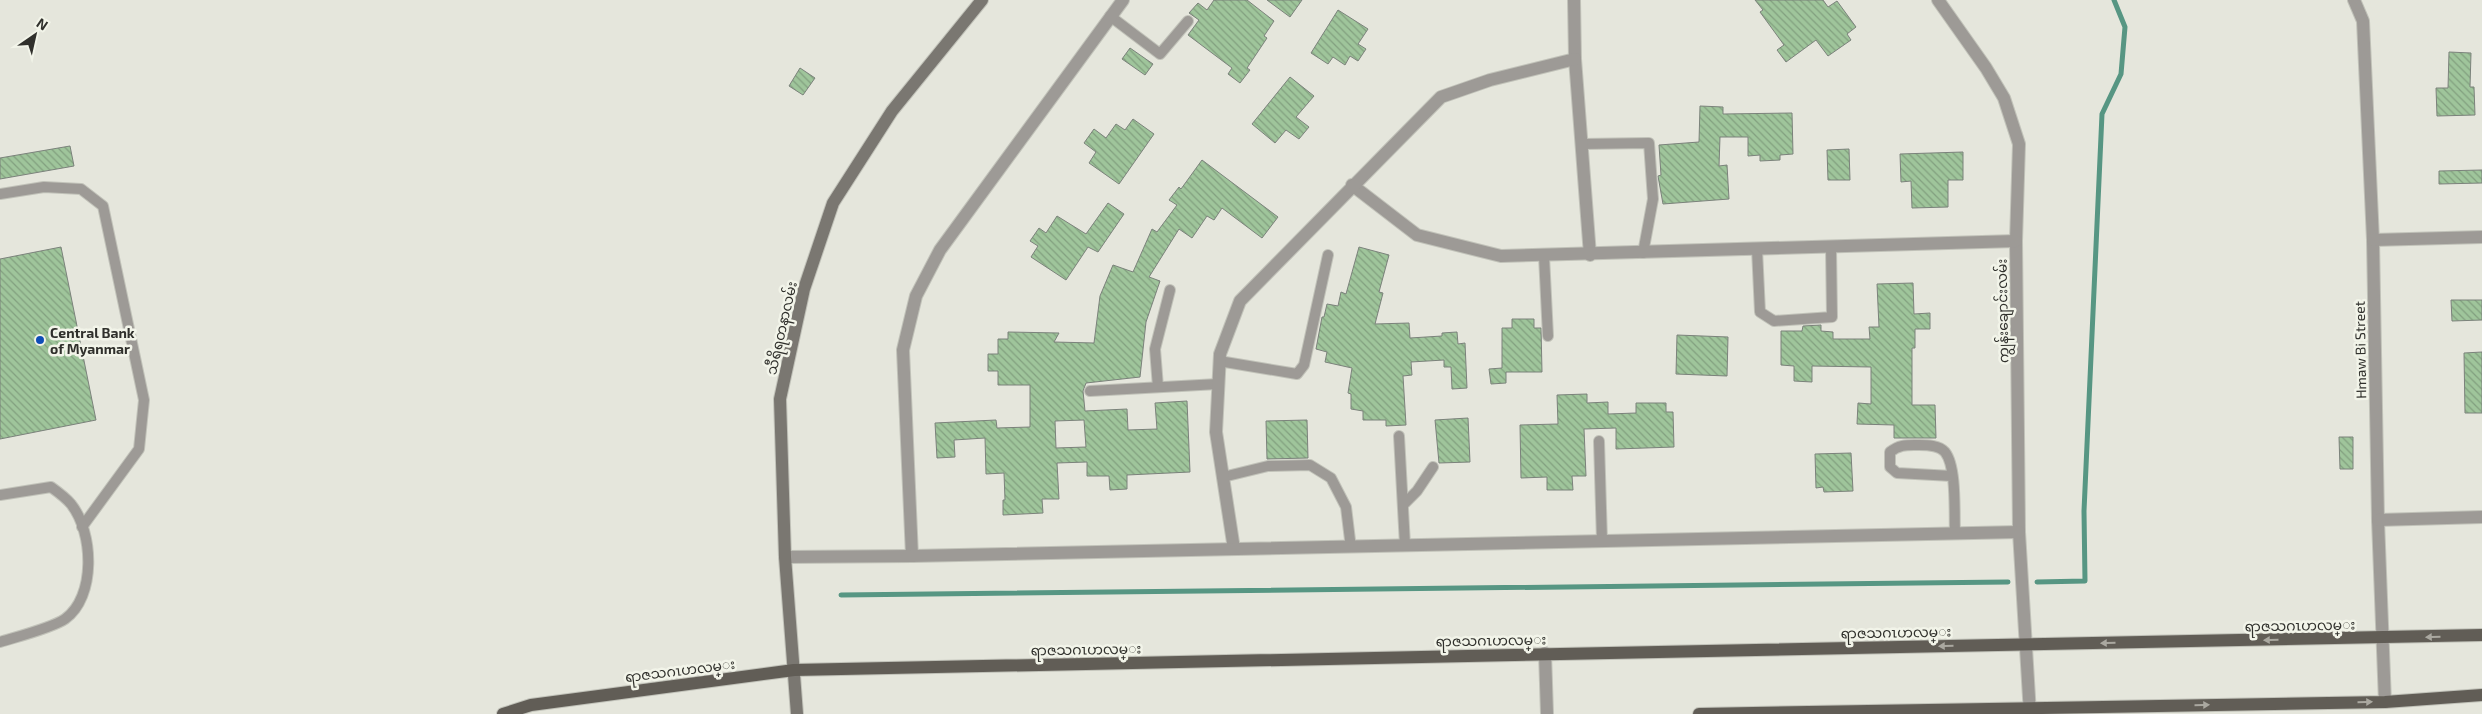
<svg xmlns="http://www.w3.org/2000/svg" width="2482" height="714" font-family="'Exo 2','Noto Sans Myanmar',sans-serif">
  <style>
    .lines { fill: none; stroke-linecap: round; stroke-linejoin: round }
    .stream { stroke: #579683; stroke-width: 5 }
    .building { fill: url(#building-back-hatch); stroke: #7b827b; fill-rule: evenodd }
    .service-casing { stroke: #c1c2b9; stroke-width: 12 }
    .minor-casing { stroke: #c1c2b9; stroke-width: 14 }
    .secondary-casing { stroke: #c1c2b9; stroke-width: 14 }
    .primary-casing { stroke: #c1c2b9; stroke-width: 14 }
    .service { stroke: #9d9a96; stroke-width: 10 }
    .minor { stroke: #9d9a96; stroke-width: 12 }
    .secondary { stroke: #7a7771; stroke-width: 12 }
    .primary { stroke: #615d56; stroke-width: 12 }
    .oneway { fill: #aaa8a0 }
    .poi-dot { fill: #0f4db8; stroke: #f2f4e9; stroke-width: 2 }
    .labels { text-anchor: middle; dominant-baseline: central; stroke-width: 5; stroke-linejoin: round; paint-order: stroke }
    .street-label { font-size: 14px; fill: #30302c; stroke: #f2f4e9 }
    .poi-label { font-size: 14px; font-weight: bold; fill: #30302c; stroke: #f2f4e9; text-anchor: start }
  </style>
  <defs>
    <pattern id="building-back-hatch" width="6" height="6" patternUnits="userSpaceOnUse" patternTransform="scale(1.25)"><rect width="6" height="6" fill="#9fc59b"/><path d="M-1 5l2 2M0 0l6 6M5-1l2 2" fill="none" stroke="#82a07f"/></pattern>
  </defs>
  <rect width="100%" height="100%" fill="#e5e6dc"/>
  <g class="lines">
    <g class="stream">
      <polyline points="2037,582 2085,581 2084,511 2102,114 2121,74 2125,27 2114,0"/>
      <polyline points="841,595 2008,582"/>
    </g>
  </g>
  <g class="building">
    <polygon points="1214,0 1247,0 1274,21 1264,36 1267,38 1247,68 1250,70 1240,83 1228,74 1232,68 1188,35 1199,20 1189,13 1198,3 1207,10"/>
    <polygon points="1267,0 1302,0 1290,17"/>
    <polygon points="1755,0 1823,0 1828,7 1837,1 1856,27 1847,34 1851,40 1828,56 1816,40 1786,62 1777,50 1784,45 1760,12 1763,10"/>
    <polygon points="1338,10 1368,29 1358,44 1366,49 1358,61 1350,56 1345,65 1333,57 1328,64 1311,53"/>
    <polygon points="1130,48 1153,64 1145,75 1122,59"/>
    <polygon points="2449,52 2471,53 2470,87 2474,87 2475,115 2437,116 2436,88 2448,88"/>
    <polygon points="800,68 815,78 803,95 789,86"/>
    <polygon points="1290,77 1314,96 1296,117 1309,127 1299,139 1286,130 1275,143 1252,124"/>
    <polygon points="1700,106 1723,107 1723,114 1792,113 1793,154 1780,155 1780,160 1760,161 1760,155 1748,156 1748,137 1720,137 1719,166 1727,165 1729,199 1663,204 1658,176 1661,175 1659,145 1699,142"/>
    <polygon points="1133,119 1154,134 1119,184 1089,163 1096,152 1084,143 1094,129 1106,138 1116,124 1125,130"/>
    <polygon points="70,146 74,166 0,179 0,158"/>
    <polygon points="1849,149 1850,180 1828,180 1827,150"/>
    <polygon points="1963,152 1963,180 1948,180 1948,207 1912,208 1911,181 1901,182 1900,154"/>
    <path d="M1202,160L1278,217L1262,238L1222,208L1214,220L1207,216L1192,238L1179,229L1149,277L1160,281L1146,322L1140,377L1086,383L1083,391L1085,411L1127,409L1128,430L1157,429L1155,403L1187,401L1190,472L1127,475V489L1110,490L1109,476H1087V462L1057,463L1059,499H1042L1043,513L1003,515V500H1005L1004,473L986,474L985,438L954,440L955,457L937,458L935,423L996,420L997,428L1030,427V385H998V371H988V354H998V339H1008V332L1059,333L1054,342L1094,343L1100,296L1113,265L1133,272L1152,229L1157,232L1177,205L1169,200L1179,187L1181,189ZM1084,420L1086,447L1056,448L1055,421Z"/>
    <polygon points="2482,170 2482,183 2439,184 2439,171"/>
    <polygon points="1108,203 1124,214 1098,252 1088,247 1066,280 1031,257 1038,246 1030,241 1039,228 1046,233 1057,216 1086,234"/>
    <polygon points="61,247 96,420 0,439 0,259"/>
    <polygon points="1359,247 1389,255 1379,292 1383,293 1375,324 1409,323 1410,338 1442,336 1442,333 1457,332 1458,344 1465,343 1467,388 1452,389 1451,367 1444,367 1444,360 1411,362 1412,375 1403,376 1406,425 1386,426 1386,420 1363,420 1363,411 1351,409 1351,394 1348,393 1352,368 1325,362 1327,352 1316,349 1322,317 1324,317 1327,304 1338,306 1341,292 1346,294"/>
    <polygon points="1913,283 1914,314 1930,313 1930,329 1915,329 1915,348 1912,348 1912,405 1935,405 1936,438 1894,438 1894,425 1857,424 1858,403 1871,404 1871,367 1812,366 1812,382 1794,381 1794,366 1781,365 1781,331 1802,331 1803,326 1821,325 1821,331 1833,332 1833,339 1870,339 1869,327 1879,327 1877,284"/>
    <polygon points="2451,300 2482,300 2482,320 2452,321"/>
    <polygon points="1512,319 1534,319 1534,328 1541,328 1542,372 1506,372 1506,383 1491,384 1489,369 1502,368 1502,328 1512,328"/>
    <polygon points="1677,335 1728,337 1727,376 1676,374"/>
    <polygon points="2482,352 2482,413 2465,413 2464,353"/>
    <polygon points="1587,394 1587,403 1608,402 1608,414 1636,413 1636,403 1666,403 1666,412 1673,412 1674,447 1616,449 1616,428 1584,429 1586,476 1572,476 1573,490 1547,490 1547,477 1521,478 1520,425 1558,424 1557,395"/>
    <polygon points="1468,418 1470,462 1439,463 1435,420"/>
    <polygon points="1307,420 1308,458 1267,459 1266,421"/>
    <polygon points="2339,437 2353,437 2353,469 2340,469"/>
    <polygon points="1851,453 1853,491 1824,492 1823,487 1816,488 1815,454"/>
  </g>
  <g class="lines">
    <defs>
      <g id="service">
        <polyline points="1110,16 1160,54 1188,21"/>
        <polyline points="1582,144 1649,143 1653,199 1643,253"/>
        <polyline points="0,194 44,187 81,189 103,206 144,400 139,449 82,527"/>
        <polyline points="1757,249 1760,312 1774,321 1832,317 1831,247"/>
        <polyline points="1544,256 1548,336"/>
        <polyline points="1219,361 1297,374 1304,365 1328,255"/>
        <polyline points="1158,387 1155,349 1170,290"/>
        <polyline points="1090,391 1218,384"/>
        <polyline points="1399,436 1405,545"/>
        <polyline points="1599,441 1602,541"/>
        <path d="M1952,476L1897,473L1890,467V452C1900,444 1907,445 1919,445C1927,445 1939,445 1945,452C1957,467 1954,514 1955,533"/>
        <polyline points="1223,477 1268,466 1310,465 1331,478 1346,507 1350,540"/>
        <path d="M0,495L51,487C58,492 66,498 71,504C94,533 96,597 65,619C52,628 16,637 0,642"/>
        <polyline points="1403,505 1417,491 1433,467"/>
      </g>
      <g id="minor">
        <polyline points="1574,0 1575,59 1590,255"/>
        <polyline points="1938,0 1986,68 2004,98 2019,144 2016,241 2019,532 2030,714"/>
        <polyline points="2354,0 2363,21 2373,240 2378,520 2385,702"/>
        <polyline points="1352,185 1417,235 1501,256 2016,241"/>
        <polyline points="2373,240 2482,237"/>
        <polyline points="2378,520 2482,517"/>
        <polyline points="1234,549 1216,432 1220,354 1240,301 1441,97 1490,80 1575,59"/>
        <polyline points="912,556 903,350 916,296 940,250 1123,0"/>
        <polyline points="785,557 912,556 2019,532"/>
        <polyline points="1545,653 1547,714"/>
      </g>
      <polyline id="secondary" points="797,714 785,557 780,399 804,289 833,203 892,111 982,0"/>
      <g id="primary">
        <polyline points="503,714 531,705 794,670 2482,635"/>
        <polyline points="1699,714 2385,702 2482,695"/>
      </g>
    </defs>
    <use href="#service" class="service-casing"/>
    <use href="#minor" class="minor-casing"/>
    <use href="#secondary" class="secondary-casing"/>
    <use href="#primary" class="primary-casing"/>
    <use href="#service" class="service"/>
    <use href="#minor" class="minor"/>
    <use href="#secondary" class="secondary"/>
    <use href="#primary" class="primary"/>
  </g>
  <defs><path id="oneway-solid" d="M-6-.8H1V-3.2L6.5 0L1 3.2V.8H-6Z" transform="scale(1.25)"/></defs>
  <g class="oneway">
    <use href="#oneway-solid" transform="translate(2433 637) rotate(178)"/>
    <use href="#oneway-solid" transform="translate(2271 640) rotate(179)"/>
    <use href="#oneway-solid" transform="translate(2108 643) rotate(179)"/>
    <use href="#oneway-solid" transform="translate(1946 646) rotate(179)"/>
    <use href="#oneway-solid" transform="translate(2365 702) rotate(-1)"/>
    <use href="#oneway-solid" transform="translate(2202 705) rotate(-1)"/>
  </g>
  <circle class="poi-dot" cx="40" cy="340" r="5"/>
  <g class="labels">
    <g class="street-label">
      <text transform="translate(2002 311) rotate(-91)">ကျွန်းချောင်းလမ်း</text>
      <text transform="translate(781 328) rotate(-77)">သီရိရတနာလမ်း</text>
      <text transform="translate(2360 350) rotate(-91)">Hmaw Bi Street</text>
      <text transform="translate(2300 625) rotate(-1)">ရာဇသဂၤဟလမ္း</text>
      <text transform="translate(1896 632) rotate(-1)">ရာဇသဂၤဟလမ္း</text>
      <text transform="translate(1491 640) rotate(-1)">ရာဇသဂၤဟလမ္း</text>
      <text transform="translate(1086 649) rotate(-1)">ရာဇသဂၤဟလမ္း</text>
      <text transform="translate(680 670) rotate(-7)">ရာဇသဂၤဟလမ္း</text>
    </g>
    <g class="poi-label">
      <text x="50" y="332">Central Bank<tspan x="50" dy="16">of Myanmar</tspan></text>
    </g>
  </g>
  <g transform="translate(35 35) rotate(34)" stroke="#f2f4e9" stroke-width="4" paint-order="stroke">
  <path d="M0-4L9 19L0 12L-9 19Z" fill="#30302c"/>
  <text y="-8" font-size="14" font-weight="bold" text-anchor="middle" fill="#30302c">N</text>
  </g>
</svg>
